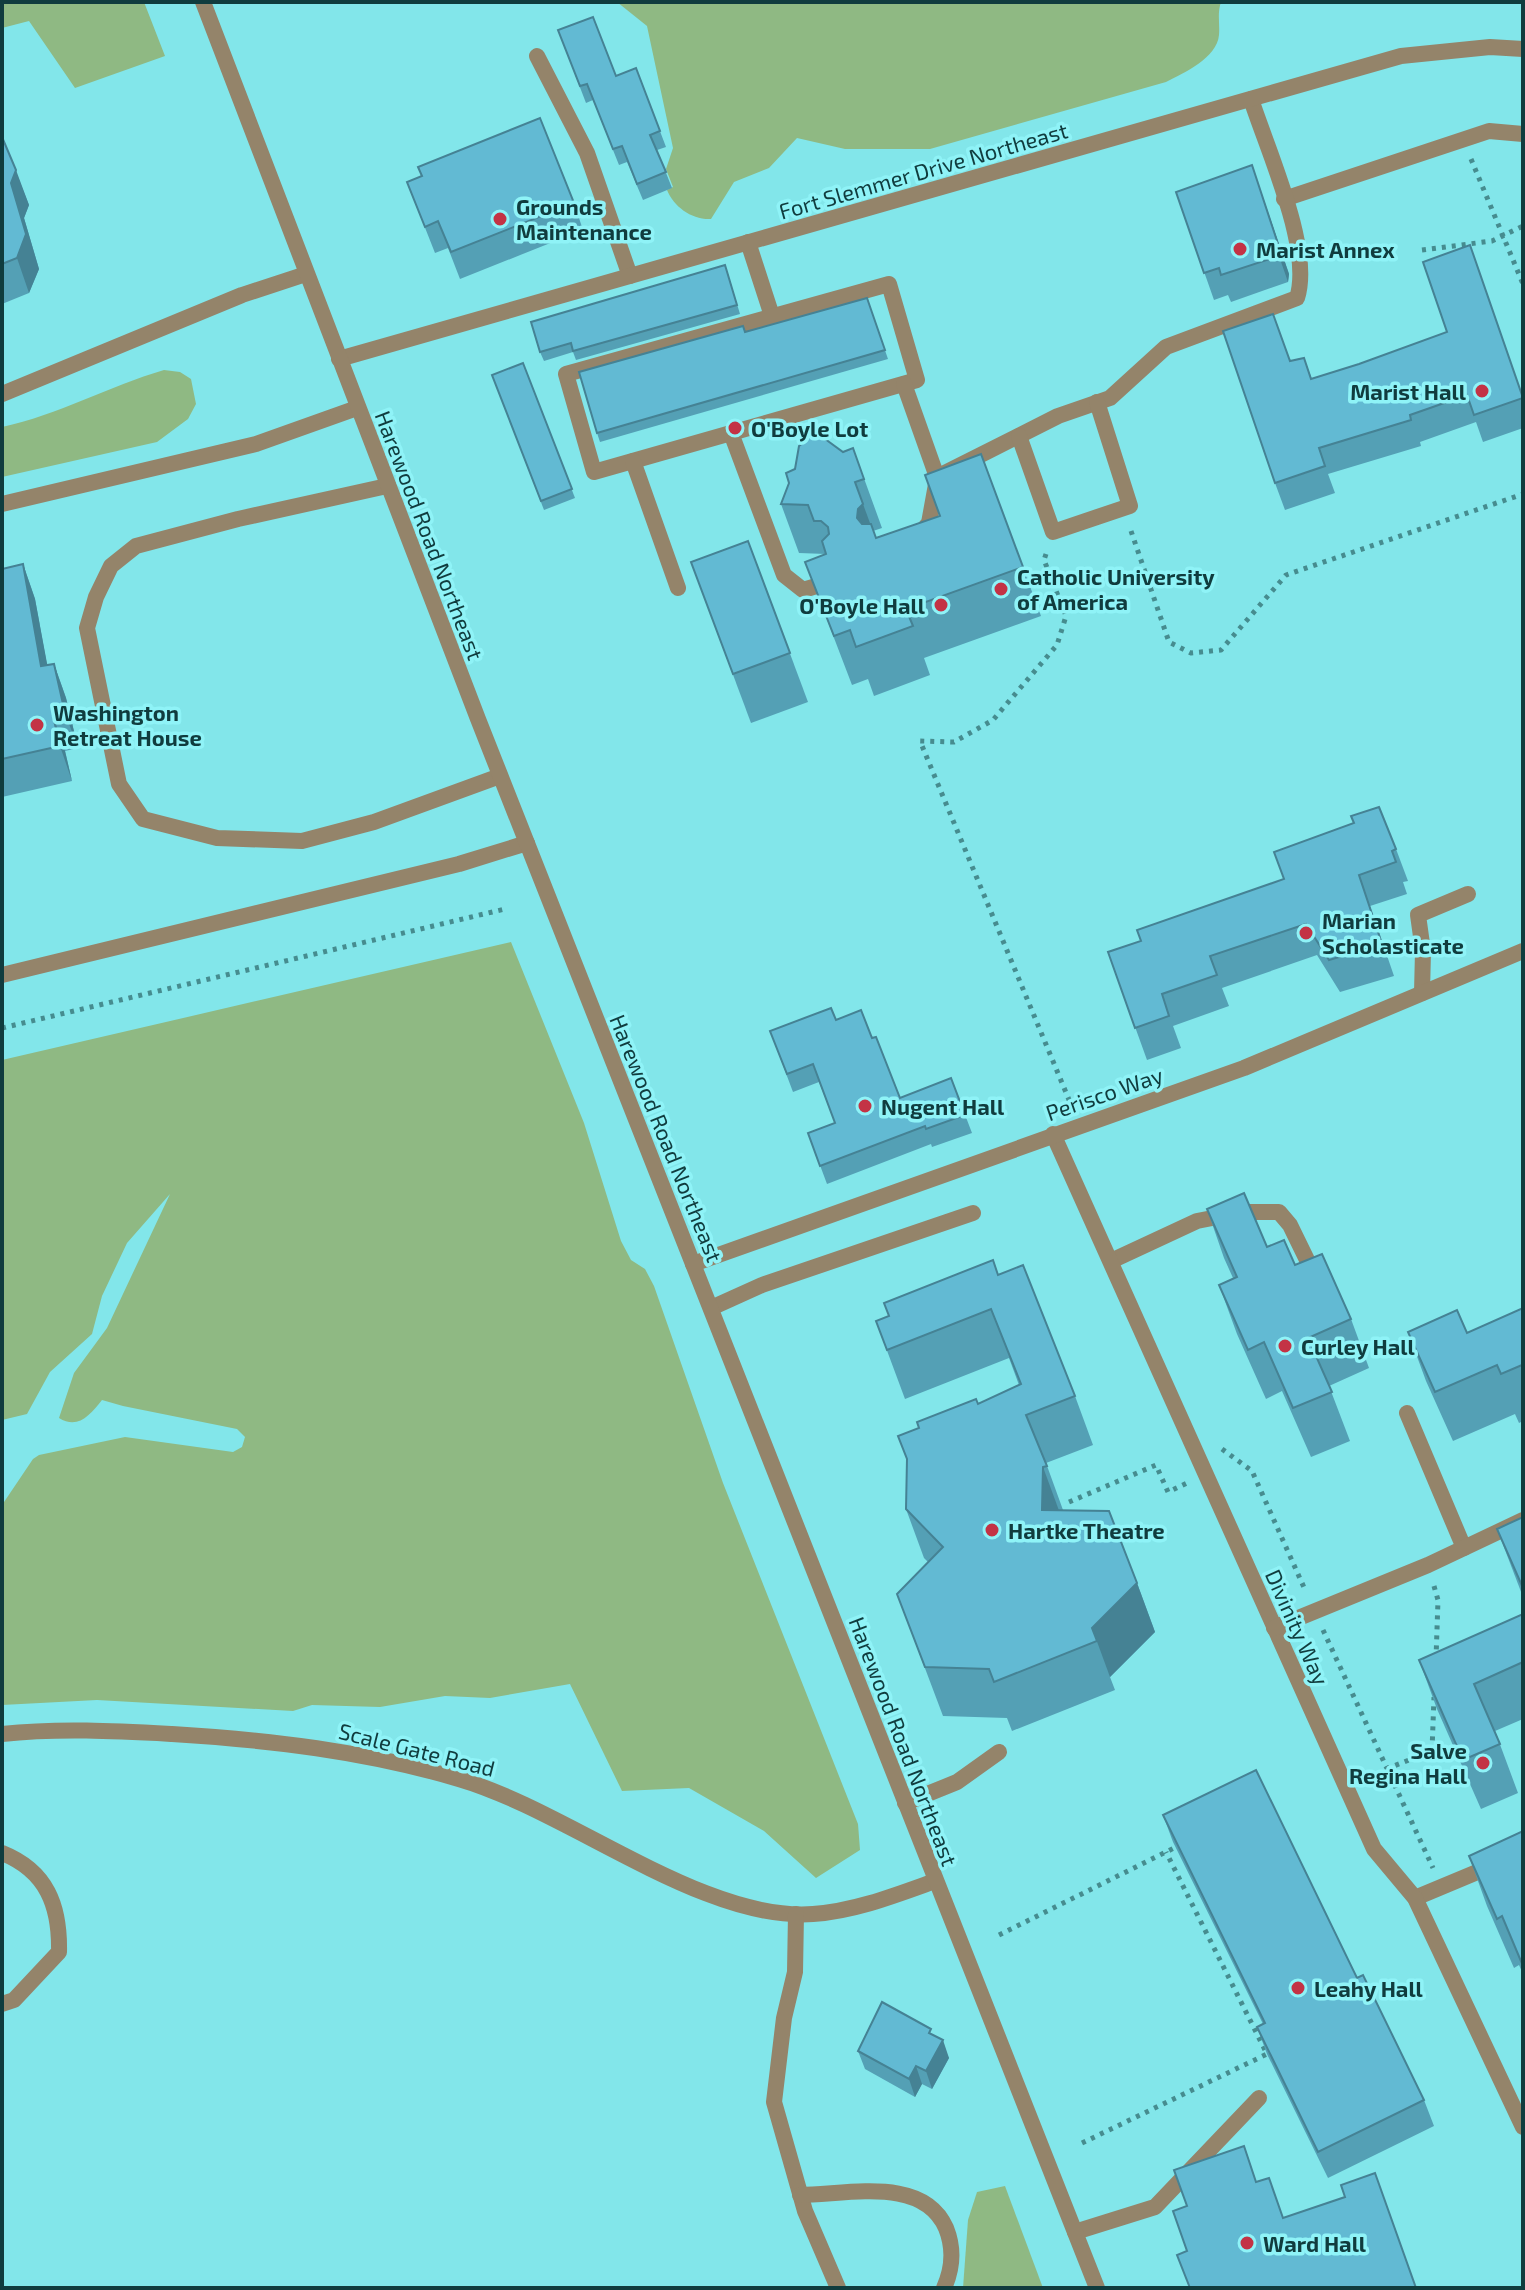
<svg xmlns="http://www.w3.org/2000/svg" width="1525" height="2290" font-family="'Exo 2',sans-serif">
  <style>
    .green { fill: #8fb983 }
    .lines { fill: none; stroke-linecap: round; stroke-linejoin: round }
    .path { stroke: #468c8f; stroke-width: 5; stroke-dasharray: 4 6; stroke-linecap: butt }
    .service { stroke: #94846a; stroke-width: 16 }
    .minor { stroke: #94846a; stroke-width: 16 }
    .tertiary { stroke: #94846a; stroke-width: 16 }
    .wall { fill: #54a0b5 }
    .shaded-wall { fill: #458294 }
    .building { fill: #62bad3; stroke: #458294; stroke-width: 2 }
    .poi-dot { fill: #c33345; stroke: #8ff3f7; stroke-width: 3 }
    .labels { text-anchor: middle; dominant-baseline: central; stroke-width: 7; stroke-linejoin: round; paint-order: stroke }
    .street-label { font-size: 22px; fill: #103c3e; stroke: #8ff3f7 }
    .poi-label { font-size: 22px; font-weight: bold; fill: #103c3e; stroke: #8ff3f7; text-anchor: start }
  </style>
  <rect width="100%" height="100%" fill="#82e6ea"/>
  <g class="green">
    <polygon points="2,2 144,2 165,56 75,88 29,21 2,28"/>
    <path d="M617,2H1221C1217,14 1220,23 1219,35C1217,58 1184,73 1166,82L930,149H845L797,138L769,168L734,182L711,219C692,220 674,207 667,190L673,187L666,169L673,148L647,26Z"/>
    <path d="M164,370L180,372L191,379L196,404L188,419L157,442L2,477V427C58,415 109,386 164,370Z"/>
    <path d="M511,942L584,1123L621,1241L631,1260L645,1269L654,1286L723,1483L858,1824L860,1850L816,1878L764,1831L689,1788L622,1791L570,1684L490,1698L445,1696L380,1707L312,1705L293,1711L97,1700L2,1705V1505L33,1459L39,1455L125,1437L233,1452L242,1447L245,1437L237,1429L123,1406L102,1400C90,1415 78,1430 59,1418L74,1373L107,1328L170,1194L127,1243L102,1296L92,1334L50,1372L27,1414L2,1420V1060Z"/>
    <polygon points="1005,2186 1043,2288 963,2288 968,2220 977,2192"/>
  </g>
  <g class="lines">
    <g class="path">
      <polyline points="1471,159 1523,284"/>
      <polyline points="1422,250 1492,241 1523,226"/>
      <polyline points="1131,531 1169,642 1191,653 1221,650 1286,575 1523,494"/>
      <polyline points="1046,554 1044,560 1066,616 1057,645 993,720 954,742 920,741 1072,1107"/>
      <polyline points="2,1028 505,909"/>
      <polyline points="1222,1449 1252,1471 1306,1592"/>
      <polyline points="1069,1502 1156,1465 1168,1492 1187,1483"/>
      <polyline points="1434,1586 1438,1600 1436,1659"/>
      <polyline points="1323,1630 1433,1868"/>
      <polyline points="1386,1769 1432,1751 1434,1697"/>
      <polyline points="999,1935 1176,1847"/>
      <polyline points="1082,2143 1267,2054 1166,1852"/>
    </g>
    <g class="service">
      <polyline points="537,56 587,153 630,276"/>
      <polyline points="1284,199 1489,131 1523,134"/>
      <polyline points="748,242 772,316"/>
      <polygon points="889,284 917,380 594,472 566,374"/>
      <path d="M904,384L937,477L1058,416L1110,398L1166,347L1297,298C1313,249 1267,149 1251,99"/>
      <polyline points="2,394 242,295 306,274"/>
      <polyline points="731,433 784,575 803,590 833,581"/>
      <polyline points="1019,436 1053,532 1130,506 1097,402"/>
      <polyline points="633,461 678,588"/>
      <polyline points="387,486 238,519 136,546 111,566 96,597 87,628 119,784 143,819 217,838 302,841 374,822 500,776"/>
      <polyline points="2,504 256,444 357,408"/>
      <polyline points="918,536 929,523 937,479"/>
      <polyline points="2,975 459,864 527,843"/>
      <polyline points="1422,993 1423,951 1418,915 1468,894"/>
      <polyline points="1111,1261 1197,1221 1243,1212 1279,1212 1290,1225 1309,1264"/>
      <polyline points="711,1308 762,1285 973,1213"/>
      <polyline points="1407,1413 1464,1548"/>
      <path d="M2,1734C59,1728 115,1731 172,1734C269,1740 365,1751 459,1779C569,1811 703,1922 813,1914C855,1911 896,1895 935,1881"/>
      <polyline points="905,1803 957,1782 999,1752"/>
      <path d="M2,1853C47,1871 60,1906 59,1952L14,2000L2,2004"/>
      <polyline points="1415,1898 1523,1853"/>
      <polyline points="796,1914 795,1972 784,2018 774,2102 805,2211 838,2288"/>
      <path d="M800,2195C846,2195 923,2175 946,2228C954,2248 953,2268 944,2288"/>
      <polyline points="1075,2232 1155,2207 1259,2098"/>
    </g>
    <g class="minor">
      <polyline points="339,359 1401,56 1490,47 1523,49"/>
      <polyline points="1053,1134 1374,1849 1415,1898 1523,2127"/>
      <polyline points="693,1264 1244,1068 1523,951"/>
      <polyline points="1274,1628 1428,1565 1523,1520"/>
    </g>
    <polyline class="tertiary" points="203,2 478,719 1097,2288"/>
  </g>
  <g class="wall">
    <polygon points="558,30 616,76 636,68 666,147 657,150 672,188 643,200 627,162 619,165 593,100 586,103"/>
    <polygon points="2,137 29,205 24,218 39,269 29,293 2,304"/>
    <polygon points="1252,165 1289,274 1288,282 1231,302 1228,295 1214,300 1176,192"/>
    <polygon points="407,182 574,203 583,230 460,279 448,248 435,253"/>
    <polygon points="728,274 740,314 576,360 573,352 544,361 540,352"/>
    <polygon points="867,298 888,359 600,442 597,433"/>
    <polygon points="1304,358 1312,379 1523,397 1523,428 1483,442 1476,422 1420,442 1421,446 1328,474 1335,493 1285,510 1275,483 1290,361"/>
    <polygon points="523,363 575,498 544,510 492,375"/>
    <polygon points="853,448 882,528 873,531 876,538 940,516 981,454 1041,616 924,658 930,675 874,696 868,679 852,685 805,562 826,554 799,553 781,504 843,452"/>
    <polygon points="748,541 808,702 751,723 691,562"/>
    <polygon points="23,564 35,599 47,665 54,664 66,698 78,748 65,751 72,781 2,797 2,569"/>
    <polygon points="1351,816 1396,849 1408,881 1403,882 1407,894 1370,906 1394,976 1340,992 1317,955 1222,988 1229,1006 1173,1026 1181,1048 1147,1060 1108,952 1141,941 1284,879 1354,823"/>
    <polygon points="836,1020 872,1038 900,1098 951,1078 972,1133 932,1147 931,1144 827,1184 808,1133 835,1123 819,1082 793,1092 770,1031"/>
    <polygon points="1207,1209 1267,1247 1295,1265 1351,1319 1369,1368 1329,1386 1350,1441 1311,1457 1282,1391 1266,1399 1237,1334 1219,1285 1233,1278 1224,1258"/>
    <polygon points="998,1275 1075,1396 1093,1445 1046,1463 1063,1510 1137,1583 1155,1632 1110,1677 1115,1690 1012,1731 1007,1718 943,1716 897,1594 928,1562 924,1558 906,1509 978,1404 1019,1385 1009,1358 905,1399 876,1321"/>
    <polygon points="1523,1308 1523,1421 1519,1423 1515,1414 1453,1441 1426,1381 1408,1332 1467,1333"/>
    <polygon points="1523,1517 1523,1597 1497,1529"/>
    <polygon points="1523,1614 1523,1719 1495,1731 1518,1793 1481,1809 1437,1709 1419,1660"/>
    <polygon points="1163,1815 1357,1978 1424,2100 1434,2126 1328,2178 1267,2054 1257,2027 1263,2024 1173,1842"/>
    <polygon points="1523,1831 1523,1974 1519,1965 1514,1968 1487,1906 1469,1856"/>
    <polygon points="934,2035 949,2058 932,2089 922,2084 915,2097 865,2069 858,2051"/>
  </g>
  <g class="shaded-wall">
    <polygon points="1252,165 1289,274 1288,282 1279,256"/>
    <polygon points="16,170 29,205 24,218 39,269 29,293 17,258 11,183"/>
    <polygon points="863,504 881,553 857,518 858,509"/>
    <polygon points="23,564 35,599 54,701 41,666"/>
    <polygon points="54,664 66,698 78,748 65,713"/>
    <polygon points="53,716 65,751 72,781 60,746"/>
    <polygon points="1043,1467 1061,1516 1042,1510"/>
    <polygon points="1137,1583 1155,1632 1110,1677 1092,1628"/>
    <polygon points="943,2040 949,2058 932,2089 926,2071"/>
    <polygon points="916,2066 922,2084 915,2097 909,2079"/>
  </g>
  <g class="building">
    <polygon points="593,17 616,76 636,68 660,131 650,135 666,172 637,184 622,146 613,149 587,84 580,86 558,30"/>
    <polygon points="540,118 574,203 451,252 438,221 425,227 407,182 422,176 418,167"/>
    <polygon points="2,137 16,170 11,183 26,234 17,258 2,264"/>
    <polygon points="1252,165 1279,247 1279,256 1221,275 1219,268 1204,273 1176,192"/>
    <polygon points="1470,245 1523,398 1474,415 1467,395 1410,415 1411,420 1319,448 1325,466 1275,483 1223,331 1273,314 1290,361 1304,358 1311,379 1359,364 1447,332 1423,262"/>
    <polygon points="725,265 737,305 573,351 571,343 540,352 531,322"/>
    <polygon points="867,298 885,350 597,433 579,372 743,326 745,332"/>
    <polygon points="523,363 572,489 541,501 492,375"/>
    <polygon points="821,436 843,452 853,448 864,479 855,482 863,504 858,509 857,518 862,524 871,524 876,538 940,516 925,475 981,454 1023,567 906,609 913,626 856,647 850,630 834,636 805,562 826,554 822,541 829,534 828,527 821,521 814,521 808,505 781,504 789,483 786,473 795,469 799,446 810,437"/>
    <polygon points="748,541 790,653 733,674 691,562"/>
    <polygon points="23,564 41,666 54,664 65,713 53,716 60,746 2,759 2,569"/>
    <polygon points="1379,807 1396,849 1392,851 1396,862 1359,875 1382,944 1329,960 1306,924 1210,956 1217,975 1162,994 1169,1016 1135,1028 1108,952 1141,941 1137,930 1284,879 1274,852 1354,823 1351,816"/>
    <polygon points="831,1008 836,1020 861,1010 872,1038 876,1037 900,1098 951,1078 965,1115 926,1129 925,1126 820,1166 808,1133 835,1123 813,1064 787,1074 770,1031"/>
    <polygon points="1244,1193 1267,1247 1284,1240 1295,1265 1322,1254 1351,1319 1308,1338 1332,1392 1293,1408 1264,1342 1248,1350 1219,1285 1237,1277 1207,1209"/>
    <polygon points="993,1260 998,1275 1023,1265 1075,1396 1026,1415 1047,1466 1043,1467 1042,1510 1109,1511 1137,1583 1092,1628 1097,1641 994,1682 989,1669 925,1667 897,1594 943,1547 906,1509 907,1459 898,1436 919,1428 917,1422 976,1399 978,1404 1021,1384 991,1309 887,1350 876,1321 889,1316 884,1303"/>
    <polygon points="1523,1308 1523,1366 1522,1365 1501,1374 1497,1365 1435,1392 1408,1332 1457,1310 1467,1333"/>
    <polygon points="1523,1517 1523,1588 1497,1529"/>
    <polygon points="1523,1614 1523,1662 1474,1684 1500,1744 1463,1760 1419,1660"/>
    <polygon points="1256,1770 1357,1978 1363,1975 1424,2100 1318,2152 1257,2027 1265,2023 1163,1815"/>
    <polygon points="1523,1831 1523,1966 1502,1916 1497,1919 1469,1856"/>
    <polygon points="882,2002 931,2029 929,2033 943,2040 926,2071 916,2066 909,2079 858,2051"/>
    <polygon points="1244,2146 1256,2182 1269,2178 1283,2218 1345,2197 1341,2185 1375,2173 1416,2288 1190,2288 1177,2255 1187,2251 1173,2211 1187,2206 1174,2170"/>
  </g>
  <g class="poi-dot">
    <circle cx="500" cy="219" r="8"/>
    <circle cx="1240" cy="249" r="8"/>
    <circle cx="1482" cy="391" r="8"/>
    <circle cx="735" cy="428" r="8"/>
    <circle cx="1001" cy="589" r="8"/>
    <circle cx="941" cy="605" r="8"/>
    <circle cx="37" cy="725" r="8"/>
    <circle cx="1306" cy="933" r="8"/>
    <circle cx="865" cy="1106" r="8"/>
    <circle cx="1285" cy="1346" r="8"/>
    <circle cx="992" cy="1530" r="8"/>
    <circle cx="1483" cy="1763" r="8"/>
    <circle cx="1298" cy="1988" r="8"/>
    <circle cx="1247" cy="2243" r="8"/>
  </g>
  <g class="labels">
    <g class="street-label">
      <text transform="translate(923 170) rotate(-16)">Fort Slemmer Drive Northeast</text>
      <text transform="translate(430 535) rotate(69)">Harewood Road Northeast</text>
      <text transform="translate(1104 1093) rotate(-19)">Perisco Way</text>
      <text transform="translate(667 1138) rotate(68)">Harewood Road Northeast</text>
      <text transform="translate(1298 1627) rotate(66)">Divinity Way</text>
      <text transform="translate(904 1741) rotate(69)">Harewood Road Northeast</text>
      <text transform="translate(417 1749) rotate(14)">Scale Gate Road</text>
    </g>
    <g class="poi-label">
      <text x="516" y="206">Grounds<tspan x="516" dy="25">Maintenance</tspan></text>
      <text x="1256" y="249">Marist Annex</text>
      <text x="1466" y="391" text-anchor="end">Marist Hall</text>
      <text x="751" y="428">O'Boyle Lot</text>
      <text x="1017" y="576">Catholic University<tspan x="1017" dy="25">of America</tspan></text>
      <text x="925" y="605" text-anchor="end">O'Boyle Hall</text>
      <text x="53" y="712">Washington<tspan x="53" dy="25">Retreat House</tspan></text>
      <text x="1322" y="920">Marian<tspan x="1322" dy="25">Scholasticate</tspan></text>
      <text x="881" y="1106">Nugent Hall</text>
      <text x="1301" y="1346">Curley Hall</text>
      <text x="1008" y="1530">Hartke Theatre</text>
      <text x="1467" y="1750" text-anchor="end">Salve<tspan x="1467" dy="25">Regina Hall</tspan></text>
      <text x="1314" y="1988">Leahy Hall</text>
      <text x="1263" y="2243">Ward Hall</text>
    </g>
  </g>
  <rect width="1525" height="2290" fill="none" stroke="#103c3e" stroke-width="8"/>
</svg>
